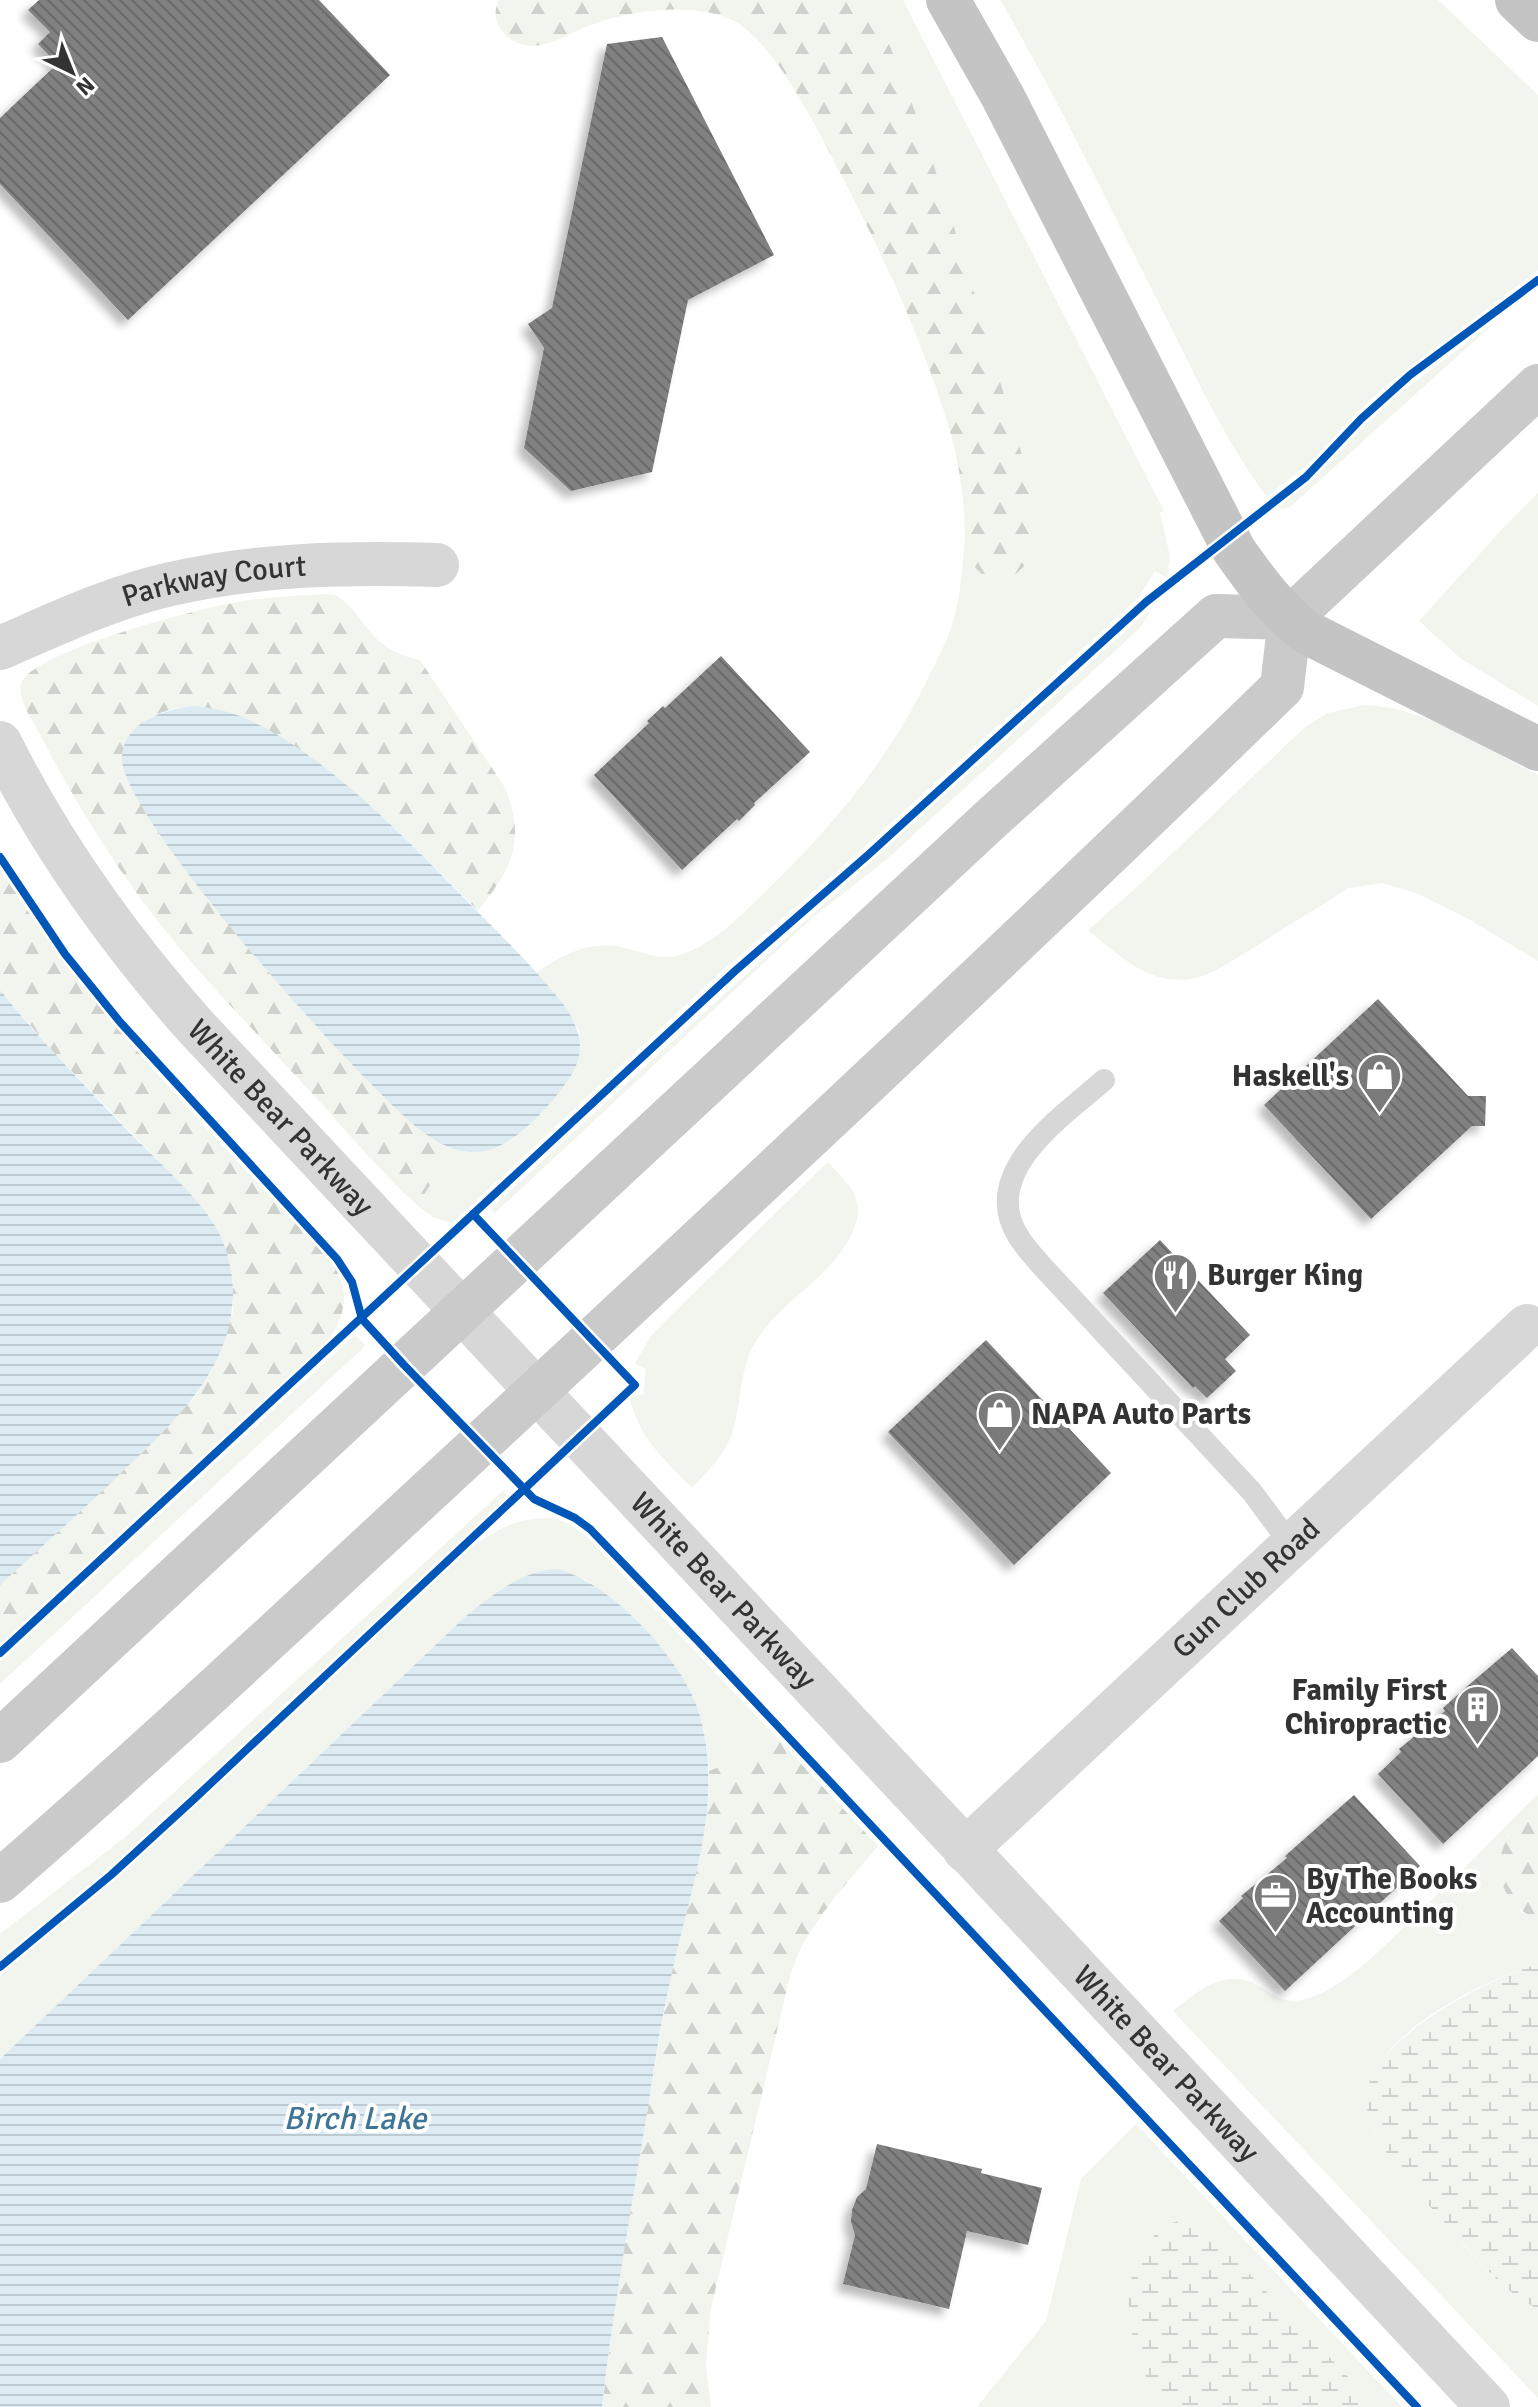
<svg xmlns="http://www.w3.org/2000/svg" width="1538" height="2407" font-family="Signika,sans-serif">
  <style>
    .green { fill: #f1f5ed }
    .forest { fill: url(#forest-firs) }
    .wetland { fill: url(#wetland-marsh) }
    .water { fill: url(#water-rules) }
    .building { fill: url(#building-back-hatch); filter: url(#shadow) }
    .lines { fill: none; stroke-linecap: round; stroke-linejoin: round }
    .service { stroke: #d7d7d7; stroke-width: 22 }
    .minor { stroke: #d7d7d7; stroke-width: 44 }
    .tertiary { stroke: #d7d7d7; stroke-width: 44 }
    .primary { stroke: #cacaca; stroke-width: 44 }
    .motorway { stroke: #c4c4c4; stroke-width: 44 }
    .cycleway-casing { stroke: #fff; stroke-width: 13 }
    .cycleway { stroke: #0057b8; stroke-width: 8 }
    .labels { text-anchor: middle; dominant-baseline: central; stroke-width: 8; stroke-linejoin: round; paint-order: stroke }
    .street-label { font-size: 30px; fill: #333; stroke: #fff }
    .poi-label { font-size: 30px; font-weight: bold; fill: #333; stroke: #fff; text-anchor: start }
    .water-label { font-size: 32px; font-style: italic; fill: #3f7597; stroke: #fff }
  </style>
  <defs>
    <pattern id="forest-firs" width="22" height="20" patternUnits="userSpaceOnUse" patternTransform="scale(2)"><rect width="22" height="20" fill="#f1f5ed"/><path d="M5 1l3.5 6h-7zM16 11l3.5 6h-7z" fill="#cfd2cc"/></pattern>
    <pattern id="wetland-marsh" width="20" height="14" patternUnits="userSpaceOnUse" patternTransform="scale(2)"><rect width="20" height="14" fill="#f1f5ed"/><path d="M1 5h8M5 5V1M11 12h8M15 12V8" fill="none" stroke="#cfd2cc"/></pattern>
    <pattern id="water-rules" width="6" height="5" patternUnits="userSpaceOnUse" patternTransform="scale(2)"><rect width="6" height="5" fill="#ddebf3"/><path d="M0 2.5h6" fill="none" stroke="#becad1"/></pattern>
    <pattern id="building-back-hatch" width="6" height="6" patternUnits="userSpaceOnUse" patternTransform="scale(2)"><rect width="6" height="6" fill="#818181"/><path d="M-1 5l2 2M0 0l6 6M5-1l2 2" fill="none" stroke="#6a6a6a"/></pattern>
    <filter id="shadow"><feDropShadow dx="-7" dy="7" stdDeviation="4" flood-color="#0004"/></filter>
  </defs>
  <rect width="100%" height="100%" fill="#fff"/>
  <g class="green">
    <path d="M871,0H903L1164,511L1160,513L1170,556L1167,578L1155,571L1138,598L1126,609L860,851L723,970L452,1223L433,1217L417,1205L437,1175L450,1148L466,1152L511,1140L525,1129L567,1081L580,1032L566,1008L536,973C561,955 589,941 621,947C642,951 658,962 680,955C716,943 740,916 767,890C831,828 889,760 928,678C937,660 947,642 953,622C961,596 962,566 965,538L969,559L1020,453C977,300 934,146 871,0Z"/>
    <path d="M1000,0H1438L1538,95V270L1383,388L1351,418L1314,459L1267,497C1227,444 1198,381 1169,323C1113,215 1061,104 1000,0Z"/>
    <polygon points="1500,318 1290,507 1283,509 1278,507 1311,481 1362,428 1399,394"/>
    <polygon points="1538,493 1538,706 1460,658 1419,621 1505,526"/>
    <path d="M1147,612L1149,614L1139,629L886,860L812,918L495,1213L491,1209C707,1007 928,811 1147,612Z"/>
    <path d="M1364,705C1426,707 1484,748 1538,775V961L1465,917L1416,893L1382,883L1349,888L1224,966C1168,999 1131,967 1088,930L1138,886L1305,727L1328,713Z"/>
    <path d="M828,1162C842,1178 863,1194 857,1219C844,1270 788,1295 760,1335C738,1365 743,1400 732,1434C724,1455 707,1472 692,1488C663,1458 639,1438 629,1396L643,1395L646,1369L635,1364L636,1361L651,1336L667,1319Z"/>
    <polygon points="355,1335 365,1345 361,1350 0,1684 0,1662"/>
    <polygon points="504,1490 507,1497 160,1822 96,1880 0,1959 0,1934 124,1838 158,1807"/>
    <path d="M552,1518L569,1524L586,1536L777,1738L732,1762L709,1771C707,1748 705,1726 696,1704C676,1654 628,1611 585,1579L504,1587L466,1616L0,2059V1976L169,1830L471,1548C496,1529 519,1517 552,1518Z"/>
    <path d="M1538,1793L1507,1837L1520,1911L1538,1922V1964C1489,1978 1401,2022 1377,2069C1373,2077 1374,2090 1373,2099C1373,2107 1370,2117 1372,2124C1378,2148 1426,2203 1444,2222C1471,2252 1501,2292 1538,2309V2398L1173,2011C1190,1997 1209,1981 1231,1979C1267,1976 1272,2015 1317,1995C1350,1981 1378,1952 1403,1928C1449,1884 1494,1839 1538,1793Z"/>
    <polygon points="1136,2124 1402,2407 977,2407 1046,2321 1081,2179"/>
  </g>
  <g class="forest">
    <path d="M499,0H871C924,123 963,252 1000,381C1012,424 1035,488 1037,531C1037,547 1030,562 1018,572C1000,588 978,578 969,557C963,543 965,527 964,511C962,486 958,460 951,435C924,341 881,251 836,165C815,125 774,42 734,21C696,1 629,10 591,25C572,32 553,45 533,46C509,46 487,23 499,0Z"/>
    <path d="M323,594L335,595L343,600C372,628 373,650 420,660L504,786C527,840 512,868 478,911C417,849 255,672 160,713C140,722 126,735 122,757L196,883L232,927L329,1039L383,1097L419,1129L450,1148L437,1175L417,1205C377,1169 342,1125 305,1086C255,1031 202,978 156,919C113,863 75,802 43,740C36,725 17,701 21,684C29,652 204,607 238,602C266,597 295,596 323,594Z"/>
    <path d="M0,869C92,1014 213,1135 330,1260C355,1293 344,1324 318,1352L0,1644V1585L140,1454L194,1398L213,1368L233,1312V1282L229,1259L177,1180L55,1054L0,990Z"/>
    <path d="M777,1738L878,1846C846,1885 808,1923 791,1972L711,2308L706,2365L711,2407H602L618,2283L670,1978L700,1856L708,1798L709,1771L732,1762Z"/>
    <path d="M1538,1795V1922C1476,1884 1498,1841 1538,1795Z"/>
  </g>
  <g class="wetland">
    <path d="M1538,1964V2309C1501,2292 1472,2252 1445,2223C1418,2194 1374,2147 1367,2108C1355,2045 1489,1978 1538,1964Z"/>
    <path d="M1181,2221L1202,2228L1216,2239L1377,2407H1162C1133,2361 1110,2285 1151,2239C1160,2229 1168,2222 1181,2221Z"/>
  </g>
  <g class="water">
    <path d="M194,706C212,708 230,711 247,719C325,754 408,840 467,901C501,935 537,970 566,1008C591,1047 580,1067 553,1100C530,1126 500,1158 462,1151C446,1148 432,1139 419,1129C365,1088 120,816 122,758C123,722 165,709 194,706Z"/>
    <path d="M0,990C40,1040 86,1087 131,1134C158,1161 187,1187 210,1218C225,1240 233,1267 233,1293C232,1375 166,1429 112,1482C75,1517 37,1551 0,1585Z"/>
    <path d="M556,1569C608,1580 678,1656 696,1704C701,1717 704,1731 706,1745C717,1824 687,1901 671,1977C659,2030 652,2084 643,2138C628,2227 612,2317 602,2407H0V2059L466,1616C494,1594 519,1572 556,1569Z"/>
  </g>
  <g class="building">
    <polygon points="39,0 319,0 390,75 128,320 0,184 0,118 57,64 38,44 50,32 28,10"/>
    <polygon points="662,37 774,255 688,300 652,472 571,491 524,448 544,348 528,324 552,308 607,44"/>
    <polygon points="721,656 810,752 754,803 755,805 739,821 737,819 682,870 594,775 649,723 647,721 663,706 665,708"/>
    <polygon points="1378,999 1468,1096 1486,1096 1485,1126 1472,1126 1371,1219 1264,1105"/>
    <polygon points="1160,1240 1250,1335 1225,1359 1236,1371 1207,1398 1195,1386 1193,1388 1103,1293"/>
    <polygon points="986,1340 1111,1473 1014,1565 888,1432"/>
    <polygon points="1512,1648 1538,1676 1538,1756 1443,1844 1378,1774 1401,1752 1399,1749 1445,1711 1443,1708 1464,1689"/>
    <polygon points="1354,1795 1420,1866 1285,1991 1219,1921 1243,1898 1241,1896 1287,1858 1285,1856"/>
    <polygon points="877,2144 982,2169 981,2173 1042,2188 1028,2245 967,2231 949,2309 843,2284 855,2235 851,2222 852,2210 857,2197 866,2189"/>
  </g>
  <g class="lines">
    <path class="service" d="M1104,1080C1067,1113 994,1161 1010,1218C1015,1236 1029,1251 1041,1265L1252,1492L1292,1546"/>
    <g class="minor">
      <path id="s1" d="M0,648C56,624 112,597 171,584C259,564 347,562 437,565"/>
      <path id="s2" d="M965,1850L1527,1326"/>
    </g>
    <path class="tertiary" id="s3" d="M0,743C52,847 118,939 195,1026L1488,2407"/>
    <g class="primary">
      <polyline points="0,1741 992,818 1216,616 1290,618"/>
      <path d="M0,1881C151,1750 296,1614 443,1478C725,1217 1006,955 1282,687L1290,618L1538,386"/>
    </g>
    <g class="motorway">
      <path d="M948,0L1003,97L1234,550C1255,580 1278,612 1308,633L1538,749"/>
      <polyline points="1517,0 1538,20"/>
    </g>
    <defs>
      <g id="cycleway">
        <polyline points="0,857 65,954 120,1022 337,1259 352,1282 362,1319 404,1365 534,1499 575,1518 590,1529 697,1640 1417,2407"/>
        <polyline points="0,1653 735,971 868,855 1146,602 1306,477 1361,419 1410,375 1538,280"/>
        <polyline points="0,1967 111,1875 193,1800 635,1385 473,1214"/>
      </g>
    </defs>
    <use href="#cycleway" class="cycleway-casing"/>
    <use href="#cycleway" class="cycleway"/>
  </g>
  <defs>
    <symbol id="shop-pin" viewBox="-11 -11 22 30"><path d="M0 17L-7.5 6A9.5 9.5 0 1 1 7.5 6Z" fill="#7a7a7a" stroke="#fff"/><path d="M-5-2.5h2.3a2.7 3.5 0 0 1 5.4 0H5L5.5 6h-11ZM-1.5-2.5h3a1.5 2.3 0 0 0-3 0Z" fill="#fff"/></symbol>
    <symbol id="restaurant-pin" viewBox="-11 -11 22 30"><path d="M0 17L-7.5 6A9.5 9.5 0 1 1 7.5 6Z" fill="#7a7a7a" stroke="#fff"/><path d="M-5-6h1v4h1v-4h1v4h1v-4h1v5L-1.5 .5V6h-2V.5L-5-1ZM5-6V6H3V1.5H1.5Q1.5-4 5-6Z" fill="#fff"/></symbol>
    <symbol id="building-pin" viewBox="-11 -11 22 30"><path d="M0 17L-7.5 6A9.5 9.5 0 1 1 7.5 6Z" fill="#7a7a7a" stroke="#fff"/><path d="M-4-6H4V6H1V3H-1V6H-4ZM-2.5-4.3h1.7v1.8h-1.7ZM.8-4.3h1.7v1.8H.8ZM-2.5-1h1.7V.8h-1.7ZM.8-1h1.7V.8H.8Z" fill="#fff"/></symbol>
    <symbol id="office-pin" viewBox="-11 -11 22 30"><path d="M0 17L-7.5 6A9.5 9.5 0 1 1 7.5 6Z" fill="#7a7a7a" stroke="#fff"/><path d="M-6-3h4V-5.5h4V-3h4V5H-6ZM-1-4.5V-3h2v-1.5ZM-6 0V1H6V0Z" fill="#fff"/></symbol>
  </defs>
  <g fill-rule="evenodd">
    <use href="#shop-pin" x="1354" y="1050" width="51" height="69"/>
    <use href="#restaurant-pin" x="1150" y="1250" width="51" height="69"/>
    <use href="#shop-pin" x="974" y="1388" width="51" height="69"/>
    <use href="#building-pin" x="1452" y="1682" width="51" height="69"/>
    <use href="#office-pin" x="1250" y="1870" width="51" height="69"/>
  </g>
  <g class="labels">
    <g class="street-label">
      <text stroke="none"><textPath href="#s1" startOffset="226">Parkway Court</textPath></text>
      <text stroke="none"><textPath href="#s3" startOffset="470">White Bear Parkway</textPath></text>
      <text stroke="none"><textPath href="#s2" startOffset="384">Gun Club Road</textPath></text>
      <text stroke="none"><textPath href="#s3" startOffset="1118">White Bear Parkway</textPath></text>
      <text stroke="none"><textPath href="#s3" startOffset="1766">White Bear Parkway</textPath></text>
    </g>
    <g class="poi-label">
      <text x="1349" y="1076" text-anchor="end">Haskell's</text>
      <text x="1207" y="1275">Burger King</text>
      <text x="1031" y="1414">NAPA Auto Parts</text>
      <text x="1447" y="1690" text-anchor="end">Family First<tspan x="1447" dy="34">Chiropractic</tspan></text>
      <text x="1306" y="1879">By The Books<tspan x="1306" dy="34">Accounting</tspan></text>
    </g>
    <g class="water-label">
      <text x="355" y="2118">Birch Lake</text>
    </g>
  </g>
  <g transform="translate(72 72) rotate(137)" stroke="#ffffff" stroke-width="6" paint-order="stroke">
  <path d="M0-6L14 30L0 20L-14 30Z" fill="#333333"/>
  <text y="-12" font-size="22" font-weight="bold" text-anchor="middle" fill="#333333">N</text>
  </g>
</svg>
